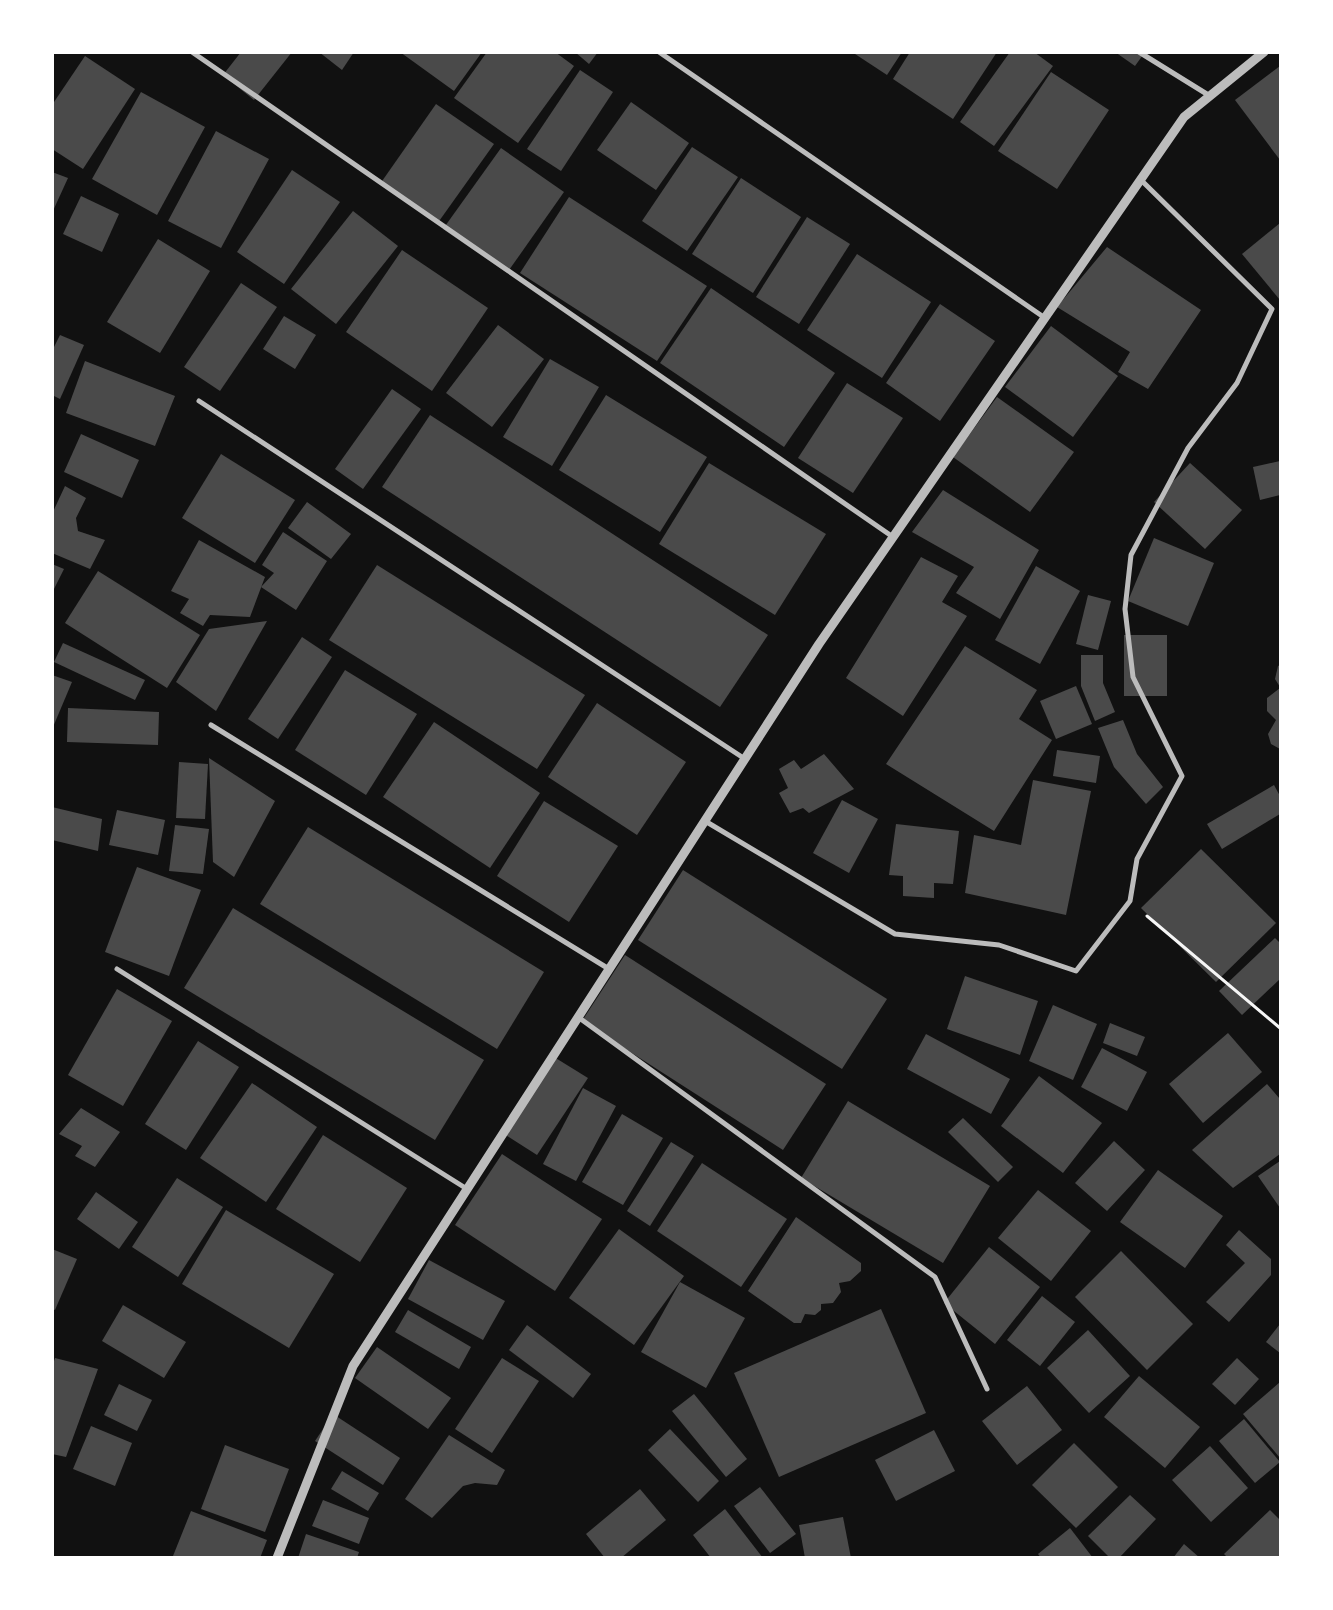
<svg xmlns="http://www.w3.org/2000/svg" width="1333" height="1610" font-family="'PT Sans',sans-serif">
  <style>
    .building { fill: #4a4a4a }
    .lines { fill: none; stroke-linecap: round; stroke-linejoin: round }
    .path { stroke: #f5f5f5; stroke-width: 3 }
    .minor { stroke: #bcbcbc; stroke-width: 5 }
    .tertiary { stroke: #bcbcbc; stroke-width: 9 }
  </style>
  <rect width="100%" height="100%" fill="#111"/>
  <g class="building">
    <polygon points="241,52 292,52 254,100 223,75"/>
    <polygon points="319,52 354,52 342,70"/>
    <polygon points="400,52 482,52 454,91"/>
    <polygon points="487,52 555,52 574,66 518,143 454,98"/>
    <polygon points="575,52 598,52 589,64"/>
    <polygon points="852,52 902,52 887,75"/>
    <polygon points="910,52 997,52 953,119 893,79"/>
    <polygon points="1010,52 1034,52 1053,66 994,146 960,122"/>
    <polygon points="1115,52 1145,52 1135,66"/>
    <polygon points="85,56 135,89 83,169 52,149 52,105"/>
    <polygon points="1280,66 1280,160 1235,100"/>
    <polygon points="580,70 613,92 561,171 527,149"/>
    <polygon points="1051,72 1109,110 1057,189 998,151"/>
    <polygon points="141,92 205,127 157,215 92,179"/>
    <polygon points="631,102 689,143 656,190 597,150"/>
    <polygon points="436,104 494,144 437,224 380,184"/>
    <polygon points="216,131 269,159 221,248 168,221"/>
    <polygon points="692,147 738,177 687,251 642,221"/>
    <polygon points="501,148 564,192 507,273 443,229"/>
    <polygon points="292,170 340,202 284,284 237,252"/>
    <polygon points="52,172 68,178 52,213"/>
    <polygon points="741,178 801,217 753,293 692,254"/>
    <polygon points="81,196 119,214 102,252 63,234"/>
    <polygon points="569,197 707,286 657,361 520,273"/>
    <polygon points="353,211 398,246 336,324 291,289"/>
    <polygon points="807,217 850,244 799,324 756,297"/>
    <polygon points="1280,223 1280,300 1242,254"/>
    <polygon points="158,239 210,271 160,353 107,322"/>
    <polygon points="1107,247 1201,310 1148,389 1118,372 1130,352 1057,307"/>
    <polygon points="402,250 488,308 432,391 346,332"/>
    <polygon points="857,254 931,302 882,378 807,330"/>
    <polygon points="241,283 277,307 220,391 184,367"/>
    <polygon points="711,288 835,373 784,447 660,363"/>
    <polygon points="940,304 995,341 940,421 886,383"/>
    <polygon points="284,316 316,335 295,369 263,349"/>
    <polygon points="498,325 544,359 492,427 446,393"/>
    <polygon points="1051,326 1118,376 1073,437 1005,387"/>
    <polygon points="60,335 84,345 60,399 52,395 52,351"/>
    <polygon points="550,359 599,387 552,466 503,437"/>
    <polygon points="85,361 175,396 155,446 66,413"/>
    <polygon points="847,383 903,418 853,493 798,458"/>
    <polygon points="392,389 421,409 363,489 335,469"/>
    <polygon points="606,395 707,457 660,532 559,470"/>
    <polygon points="997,397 1074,452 1030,512 953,457"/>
    <polygon points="430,415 768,635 720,707 382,487"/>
    <polygon points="81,434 139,460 122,498 64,472"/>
    <polygon points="221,454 295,500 255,563 182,518"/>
    <polygon points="1280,461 1280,495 1260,500 1253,467"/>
    <polygon points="709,463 826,534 775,615 659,544"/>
    <polygon points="1190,463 1242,510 1205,549 1154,502"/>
    <polygon points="65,486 86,498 76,518 78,531 105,540 90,569 52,553 52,514"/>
    <polygon points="943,490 1039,550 1000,619 956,593 974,567 912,532"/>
    <polygon points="307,502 351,534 331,559 288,528"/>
    <polygon points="283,532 327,561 296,610 261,587 274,573 262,565"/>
    <polygon points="1154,538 1214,563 1188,626 1128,601"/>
    <polygon points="199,540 265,577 250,617 210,615 203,626 180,613 189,599 171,591"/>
    <polygon points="921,557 958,576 942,602 967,616 903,716 846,678"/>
    <polygon points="52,564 64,569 52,593"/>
    <polygon points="377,565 585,695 537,769 329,640"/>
    <polygon points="1036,566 1080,591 1040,664 995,640"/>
    <polygon points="98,571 200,635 167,688 65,623"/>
    <polygon points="1088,595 1111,601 1098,650 1076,644"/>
    <polygon points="267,621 216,711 176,682 209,629"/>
    <rect x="1124" y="635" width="43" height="61"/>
    <polygon points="302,637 332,657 278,739 248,719"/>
    <polygon points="63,643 145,680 135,700 54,662"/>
    <polygon points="965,646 1037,690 1019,719 1052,740 994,831 886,764"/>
    <polygon points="1081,655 1103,655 1103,683 1115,712 1095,721 1081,686"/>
    <polygon points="1280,665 1280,687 1275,679 1278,666"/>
    <polygon points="345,670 417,714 366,795 295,750"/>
    <polygon points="52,675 72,682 53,727 52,727"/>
    <polygon points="1076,686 1092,724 1056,739 1040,701"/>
    <polygon points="1280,688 1280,749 1271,744 1268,734 1276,720 1267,711 1267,698"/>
    <polygon points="597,703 686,762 637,835 548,777"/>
    <polygon points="68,708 159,712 158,745 67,742"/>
    <polygon points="1123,720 1137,754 1163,787 1146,804 1114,767 1098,728"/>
    <polygon points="434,722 540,793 490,868 383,797"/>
    <polygon points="1057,750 1100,756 1096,783 1053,776"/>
    <polygon points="824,754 854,789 809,813 803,808 790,813 779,793 788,788 779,769 794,760 801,769"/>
    <polygon points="209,758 275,801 234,877 213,862"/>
    <polygon points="179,762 208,764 205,819 176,818"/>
    <polygon points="1033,780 1091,791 1066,915 965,893 974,835 1021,845"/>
    <polygon points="1274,785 1280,796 1280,814 1222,849 1207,824"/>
    <polygon points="842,800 878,819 849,873 813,853"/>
    <polygon points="544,801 618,846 569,922 497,876"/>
    <polygon points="52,807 102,819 98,851 52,840"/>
    <polygon points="117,810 165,820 158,855 109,845"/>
    <polygon points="896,824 959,831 953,884 934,883 934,898 903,896 903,876 889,875"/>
    <polygon points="175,825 209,829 203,874 169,871"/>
    <polygon points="308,827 544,972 497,1049 260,904"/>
    <polygon points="1201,849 1276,923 1216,982 1141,908"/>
    <polygon points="137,867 201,890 169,976 105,952"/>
    <polygon points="683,870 887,999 842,1069 638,940"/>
    <polygon points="233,908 484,1060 435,1140 184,988"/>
    <polygon points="1275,938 1280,943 1280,979 1242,1015 1219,991"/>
    <polygon points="625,955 826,1084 783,1150 582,1021"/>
    <polygon points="965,976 1038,1001 1020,1055 947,1029"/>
    <polygon points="117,989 172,1021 123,1106 68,1075"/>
    <polygon points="1053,1005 1097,1024 1073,1080 1029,1061"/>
    <polygon points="1110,1023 1145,1037 1137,1056 1103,1043"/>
    <polygon points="1228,1033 1262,1072 1203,1123 1169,1084"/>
    <polygon points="926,1034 1010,1079 991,1114 907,1069"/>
    <polygon points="198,1041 239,1067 186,1150 145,1124"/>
    <polygon points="1102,1048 1147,1072 1127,1111 1081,1087"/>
    <polygon points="554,1057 588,1078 537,1155 504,1134"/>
    <polygon points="1039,1076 1102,1123 1063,1173 1001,1126"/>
    <polygon points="252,1083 317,1127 266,1202 200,1158"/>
    <polygon points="1267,1084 1280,1099 1280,1154 1233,1188 1192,1150"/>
    <polygon points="583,1088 616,1106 576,1181 543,1164"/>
    <polygon points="848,1101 990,1186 943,1263 801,1178"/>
    <polygon points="81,1108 120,1132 95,1167 75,1156 82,1146 59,1134"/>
    <polygon points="622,1114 663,1138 623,1205 582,1182"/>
    <polygon points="963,1118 1013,1167 998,1182 948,1132"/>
    <polygon points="323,1135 407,1188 360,1262 276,1209"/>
    <polygon points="1114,1141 1145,1170 1107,1211 1075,1183"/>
    <polygon points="671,1142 694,1156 650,1226 627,1211"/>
    <polygon points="502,1154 602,1219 555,1291 455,1225"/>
    <polygon points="1280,1161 1280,1208 1258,1176"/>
    <polygon points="702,1163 787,1219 741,1287 657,1231"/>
    <polygon points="1158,1170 1223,1216 1185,1268 1120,1222"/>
    <polygon points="177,1178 223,1207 178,1277 132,1247"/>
    <polygon points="1038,1190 1091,1231 1051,1281 998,1238"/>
    <polygon points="96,1192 138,1222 119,1249 77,1219"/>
    <polygon points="226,1210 334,1274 289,1348 182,1284"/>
    <polygon points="796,1217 861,1263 861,1271 850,1281 839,1283 841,1292 833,1303 821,1304 821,1310 815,1315 805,1314 801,1323 794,1323 748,1291"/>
    <polygon points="619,1229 684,1276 634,1345 569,1298"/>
    <polygon points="1239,1230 1271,1259 1271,1275 1229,1322 1206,1302 1245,1263 1226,1245"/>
    <polygon points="989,1247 1040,1287 995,1344 944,1303"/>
    <polygon points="52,1249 77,1259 55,1310 52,1309"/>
    <polygon points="1121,1251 1193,1324 1147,1370 1075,1297"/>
    <polygon points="429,1260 505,1301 483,1340 408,1299"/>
    <polygon points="680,1282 745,1318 706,1388 641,1352"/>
    <polygon points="1042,1296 1075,1322 1040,1366 1007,1340"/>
    <polygon points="123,1305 186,1342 164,1378 102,1341"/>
    <polygon points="881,1309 926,1413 779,1477 734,1373"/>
    <polygon points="408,1310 471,1347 459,1369 395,1332"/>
    <polygon points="1280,1324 1280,1353 1266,1342"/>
    <polygon points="527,1325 591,1374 573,1398 509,1350"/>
    <polygon points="1088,1330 1130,1376 1089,1413 1047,1368"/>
    <polygon points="377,1347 451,1398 428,1429 355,1378"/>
    <polygon points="55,1358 98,1369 66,1457 52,1454 52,1367"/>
    <polygon points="502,1358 539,1381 492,1453 455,1429"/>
    <polygon points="1237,1358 1259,1379 1235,1405 1212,1384"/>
    <polygon points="1139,1376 1200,1427 1165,1468 1104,1417"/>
    <polygon points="1280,1382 1280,1458 1243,1414"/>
    <polygon points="119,1384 152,1400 137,1431 104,1415"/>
    <polygon points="1027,1386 1062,1430 1017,1465 982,1421"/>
    <polygon points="694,1394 747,1459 726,1477 672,1411"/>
    <polygon points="333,1414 400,1458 383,1485 315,1441"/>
    <polygon points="1244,1419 1280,1462 1255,1483 1219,1441"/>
    <polygon points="91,1426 132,1443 115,1486 73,1469"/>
    <polygon points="670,1429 719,1481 698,1502 648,1450"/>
    <polygon points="934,1430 955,1471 896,1501 875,1460"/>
    <polygon points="449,1435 505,1470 497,1485 475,1483 463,1486 432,1518 405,1499"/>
    <polygon points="1074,1443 1118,1487 1076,1528 1032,1485"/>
    <polygon points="225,1445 289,1469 265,1532 201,1509"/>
    <polygon points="1210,1446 1248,1488 1211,1522 1172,1480"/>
    <polygon points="342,1471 379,1493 368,1511 331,1489"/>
    <polygon points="760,1487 796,1534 770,1553 734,1506"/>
    <polygon points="640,1489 666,1520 621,1558 605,1558 586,1534"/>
    <polygon points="1130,1495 1156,1519 1119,1558 1110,1558 1088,1536"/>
    <polygon points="323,1500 369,1518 359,1544 312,1526"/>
    <polygon points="725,1509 763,1558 711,1558 693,1535"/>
    <polygon points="1270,1510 1280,1520 1280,1558 1228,1558 1224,1554"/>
    <polygon points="191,1511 267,1540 260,1558 173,1556"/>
    <polygon points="843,1517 851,1558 805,1558 799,1525"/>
    <polygon points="1070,1528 1093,1558 1041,1558 1038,1554"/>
    <polygon points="306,1534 359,1552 357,1558 298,1558"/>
    <polygon points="1184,1544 1200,1558 1173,1558"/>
  </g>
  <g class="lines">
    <polyline class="path" points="1147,916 1280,1028"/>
    <g class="minor">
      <polyline points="192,52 893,537"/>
      <polyline points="659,52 1045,318"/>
      <polyline points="1139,52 1210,96"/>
      <polyline points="199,401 745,759"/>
      <polyline points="211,725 609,969"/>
      <polyline points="705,821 895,934 999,945 1076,971 1130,901 1137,859 1182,776 1133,677 1125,609 1131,555 1188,448 1237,383 1272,309 1141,180"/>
      <polyline points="117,969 467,1189"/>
      <polyline points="578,1017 935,1277 987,1389"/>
    </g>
    <polyline class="tertiary" points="277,1558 353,1366 819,644 1184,117 1264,52"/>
  </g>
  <rect width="1333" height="1610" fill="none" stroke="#ffffff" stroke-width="108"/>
</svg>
